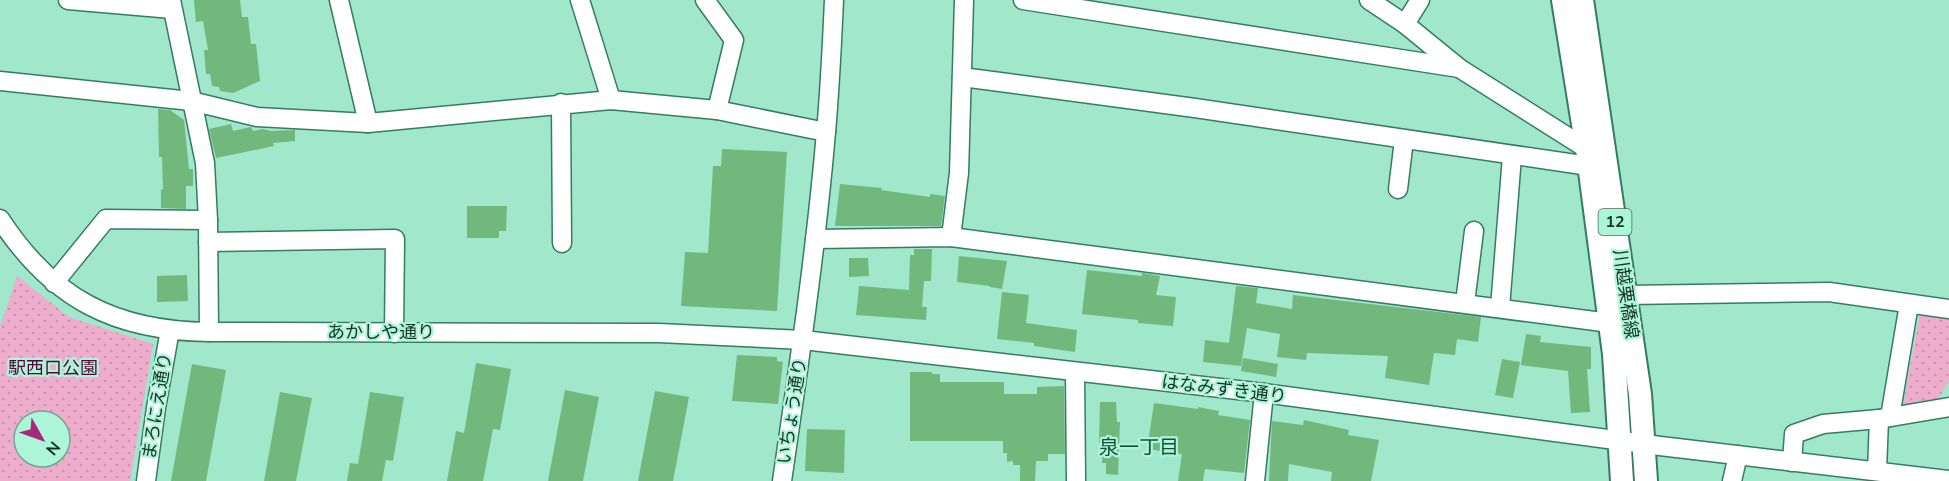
<svg xmlns="http://www.w3.org/2000/svg" width="1949" height="481" font-family="'Nunito Sans','Noto Sans JP',sans-serif">
  <style>
    .park { fill: url(#park-dots); fill-rule: evenodd }
    .building { fill: #72b87c }
    .lines { fill: none; stroke-linecap: round; stroke-linejoin: round }
    .minor-casing { stroke: #357c63; stroke-width: 21 }
    .major-casing { stroke: #357c63; stroke-width: 26 }
    .minor { stroke: #fff; stroke-width: 18 }
    .major { stroke: #fff; stroke-width: 22 }
    .labels { text-anchor: middle; dominant-baseline: central; stroke-width: 4.5; stroke-linejoin: round; paint-order: stroke }
    .shield { fill: #adf5d8; stroke: #436d5d; stroke-width: 1.5 }
    .shield-label { font-size: 16px; font-weight: bold; fill: #163328 }
    .street-label { font-size: 18px; fill: #163328; stroke: #adf5d8 }
    .park-label { font-size: 18px; fill: #510836; stroke: #adf5d8 }
    .neighbourhood-label { font-size: 20px; fill: #164e3c; stroke: #adf5d8 }
  </style>
  <defs>
    <pattern id="park-dots" width="8" height="8" patternUnits="userSpaceOnUse" patternTransform="scale(1.5)"><rect width="8" height="8" fill="#eeadcd"/><path d="M2 2h.1M6 6h.1" fill="none" stroke="#cb95b0" stroke-width="1.8" stroke-linecap="round"/></pattern>
  </defs>
  <rect width="100%" height="100%" fill="#a0e7cb"/>
  <g class="park">
    <path d="M17,276L69,317L153,344L130,481H0V327ZM24,421H60V457H24Z"/>
    <polygon points="1921,308 1949,308 1949,381 1939,398 1903,406"/>
  </g>
  <g class="building">
    <polygon points="194,0 240,0 242,17 248,17 251,44 256,44 260,81 233,93 220,91 219,87 212,86 210,74 206,74 204,50 208,50 203,21 196,22"/>
    <polygon points="158,109 170,110 184,120 189,169 193,169 193,186 186,186 186,209 161,208 161,189 163,190 162,157 159,157"/>
    <polygon points="231,124 233,131 251,127 253,131 263,129 271,131 295,130 295,141 273,143 274,146 216,158 209,129"/>
    <polygon points="722,149 787,152 777,311 681,306 685,252 708,253 713,166 721,166"/>
    <polygon points="840,184 882,188 881,190 930,197 930,194 945,196 941,226 835,226"/>
    <polygon points="467,206 507,206 506,231 499,231 499,238 467,238"/>
    <polygon points="914,249 932,249 931,281 924,281 922,307 927,307 926,320 856,315 859,286 909,290 910,255 914,255"/>
    <polygon points="959,256 1007,261 1002,289 990,287 990,286 957,282"/>
    <polygon points="849,258 868,258 869,276 849,277"/>
    <polygon points="1087,270 1142,276 1142,273 1160,276 1156,295 1176,297 1173,326 1138,323 1138,320 1082,314"/>
    <polygon points="187,275 188,301 157,302 157,276"/>
    <polygon points="1236,286 1258,288 1256,303 1292,309 1293,295 1481,317 1478,342 1457,339 1455,355 1434,353 1429,385 1385,378 1388,356 1307,353 1306,360 1277,357 1280,334 1247,328 1241,366 1203,362 1205,340 1229,343"/>
    <polygon points="1002,292 1029,295 1026,323 1077,330 1075,352 1034,346 1034,343 997,339"/>
    <polygon points="1526,334 1541,336 1540,342 1591,347 1591,369 1587,369 1590,412 1571,413 1568,371 1521,365"/>
    <polygon points="737,355 777,357 777,361 783,362 778,404 732,401"/>
    <polygon points="1243,358 1278,364 1276,377 1241,371"/>
    <polygon points="1502,359 1520,362 1513,398 1495,395"/>
    <polygon points="476,363 511,369 500,430 493,429 483,481 447,481 456,431 464,433"/>
    <polygon points="192,364 226,370 206,481 171,481"/>
    <polygon points="910,372 932,372 932,374 940,374 940,382 1004,382 1004,394 1037,394 1037,387 1064,386 1065,454 1048,454 1048,461 1036,461 1035,481 1020,481 1020,465 1013,465 1013,461 1007,462 1007,453 1003,453 1003,441 910,441"/>
    <polygon points="565,390 599,397 583,481 548,481"/>
    <polygon points="655,391 689,397 673,481 638,481"/>
    <polygon points="280,392 312,398 296,481 264,481"/>
    <polygon points="370,392 404,397 393,461 386,460 382,481 347,481 350,463 358,464"/>
    <polygon points="1100,402 1116,402 1117,422 1120,422 1118,475 1106,474 1106,463 1102,463 1103,443 1099,443"/>
    <polygon points="1154,403 1198,409 1198,407 1219,411 1218,415 1250,420 1244,473 1205,469 1203,481 1178,481 1182,454 1147,449"/>
    <polygon points="1304,420 1349,430 1348,435 1379,440 1371,481 1331,481 1332,472 1289,464 1288,481 1269,481 1272,421 1303,425"/>
    <polygon points="807,429 845,430 844,473 805,471"/>
  </g>
  <g class="lines">
    <defs>
      <g id="minor">
        <polyline points="68,0 172,9"/>
        <polyline points="171,0 205,163 208,220 209,332"/>
        <polyline points="339,0 368,123"/>
        <polyline points="580,0 611,100"/>
        <polyline points="705,0 734,40 717,110"/>
        <polyline points="1023,0 1459,68"/>
        <polyline points="1369,0 1405,24 1459,68 1587,149"/>
        <polyline points="1405,24 1420,0"/>
        <polyline points="962,77 1195,108 1589,166"/>
        <polyline points="0,81 191,101 257,117 368,123 611,100 717,110 826,132"/>
        <polyline points="561,103 562,243"/>
        <polyline points="1398,189 1404,140"/>
        <path d="M0,219C52,299 115,331 209,332L659,333L803,340L1264,393L1660,446L1949,480"/>
        <polyline points="951,237 959,173 964,0"/>
        <polyline points="815,239 951,237 1610,323"/>
        <polyline points="208,242 395,239 394,333"/>
        <polyline points="54,283 106,219 208,220"/>
        <polyline points="1626,295 1829,292 1949,309"/>
        <polyline points="1465,303 1474,231"/>
        <polyline points="1500,308 1512,156"/>
        <polyline points="1075,372 1076,481"/>
        <polyline points="1890,417 1909,304"/>
        <polyline points="1792,462 1794,434 1823,424 1879,419 1949,407"/>
        <polyline points="1877,471 1879,419"/>
        <polyline points="146,481 156,408 170,330"/>
        <path d="M782,481C799,365 816,249 826,132C830,88 832,44 834,0"/>
        <polyline points="1255,481 1264,393"/>
        <polyline points="1732,481 1738,455"/>
      </g>
      <g id="major">
        <polyline points="1563,0 1587,149 1614,354 1622,481"/>
        <polyline points="1582,0 1640,394 1646,481"/>
      </g>
    </defs>
    <use href="#minor" class="minor-casing"/>
    <use href="#major" class="major-casing"/>
    <use href="#minor" class="minor"/>
    <use href="#major" class="major"/>
  </g>
  <g class="labels">
    <rect class="shield" x="1598.5" y="209" width="33" height="26" rx="4.5"/>
    <g class="shield-label">
      <text x="1615" y="222">12</text>
    </g>
    <g class="street-label">
      <text transform="translate(1626 294) rotate(82)">川越栗橋線</text>
      <text x="381" y="332">あかしや通り</text>
      <text transform="translate(1224 389) rotate(7)">はなみずき通り</text>
      <text transform="translate(157 406) rotate(-81)">まろにえ通り</text>
      <text transform="translate(792 411) rotate(-81)">いちょう通り</text>
    </g>
    <g class="park-label">
      <text x="53" y="368">駅西口公園</text>
    </g>
    <g class="neighbourhood-label">
      <text x="1139" y="447">泉一丁目</text>
    </g>
  </g>
  <g transform="translate(42 439) rotate(130)"><circle r="28" fill="#adf5d8" stroke="#71a792" stroke-width="1.5"/>
  <path d="M0-4.5L10 22L0 15L-10 22Z" fill="#a92978"/>
  <text y="-9" font-size="16" font-weight="bold" text-anchor="middle" fill="#163328">N</text>
  </g>
</svg>
